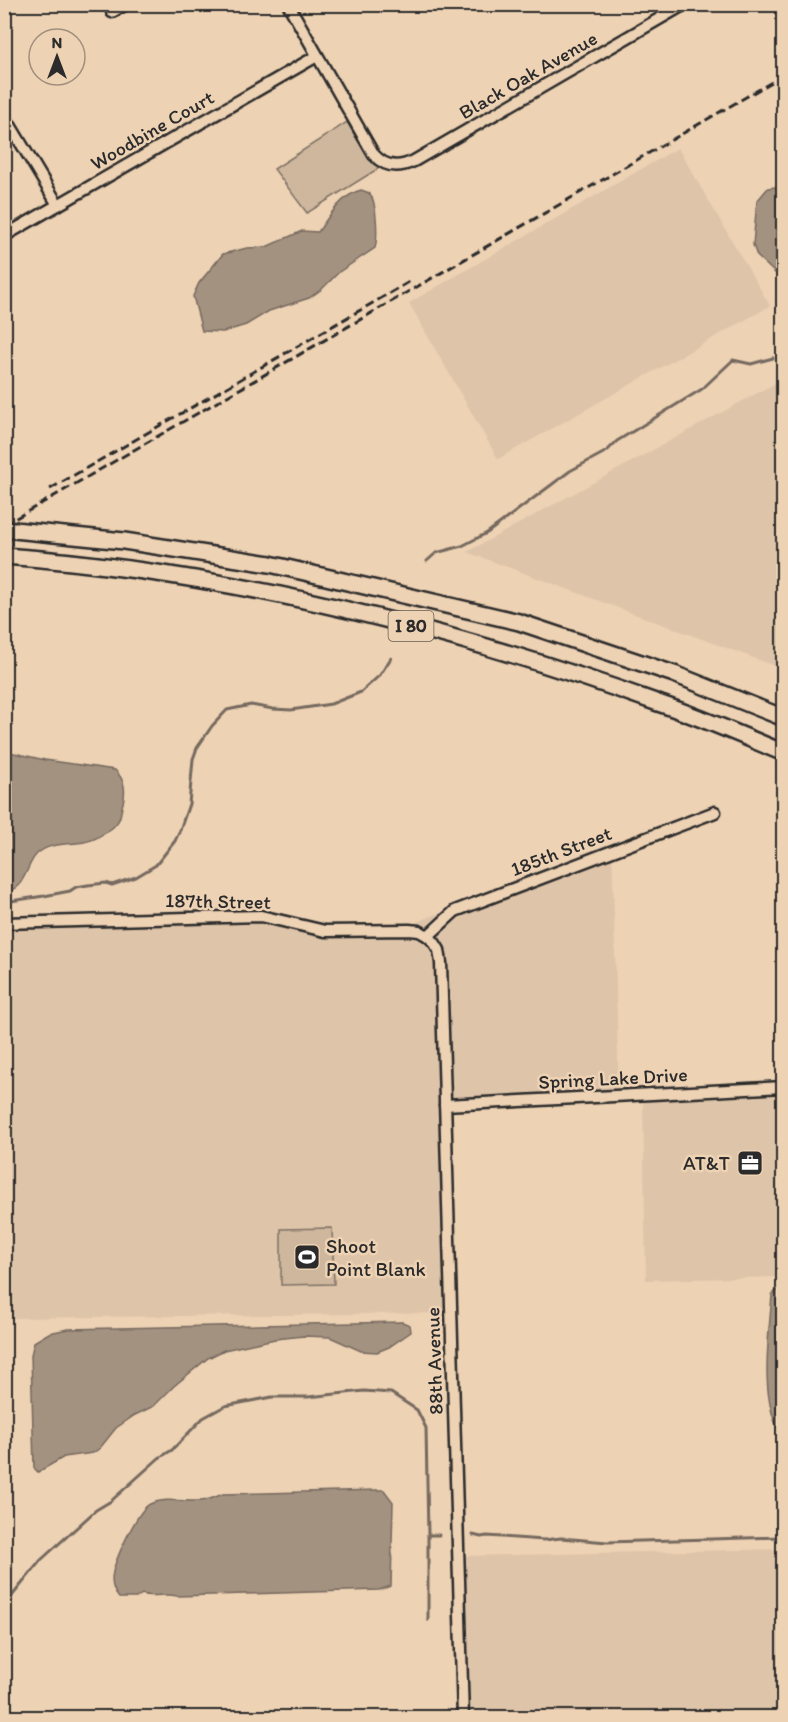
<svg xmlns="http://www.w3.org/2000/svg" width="788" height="1722" font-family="Itim,sans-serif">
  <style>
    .built { fill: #dec4a9 }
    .green { fill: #cfb79e; stroke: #7d7164; stroke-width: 1.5 }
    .water { fill: #a49280; stroke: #74695e; stroke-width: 1.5 }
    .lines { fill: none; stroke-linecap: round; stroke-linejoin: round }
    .stream { stroke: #74695e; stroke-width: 3 }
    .minor-casing { stroke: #2b2b2b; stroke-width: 15 }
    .highway-casing { stroke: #2b2b2b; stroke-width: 20 }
    .minor { stroke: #eed2b4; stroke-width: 10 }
    .highway { stroke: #eed2b4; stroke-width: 15 }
    .rail { stroke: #2b2b2b; stroke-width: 3; stroke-dasharray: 9 4.5; stroke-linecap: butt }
    .labels { text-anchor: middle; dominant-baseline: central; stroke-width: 5; stroke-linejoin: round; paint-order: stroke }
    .shield { fill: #eed2b4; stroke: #665d54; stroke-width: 1.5 }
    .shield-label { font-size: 18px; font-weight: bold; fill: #2b2b2b }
    .street-label { font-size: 20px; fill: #2b2b2b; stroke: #eed2b4 }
    .poi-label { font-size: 20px; fill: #2b2b2b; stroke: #eed2b4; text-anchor: end }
  </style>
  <rect width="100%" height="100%" fill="#eed2b4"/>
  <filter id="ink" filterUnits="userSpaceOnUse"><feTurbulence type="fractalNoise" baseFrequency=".0167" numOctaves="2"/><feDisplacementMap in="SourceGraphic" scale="12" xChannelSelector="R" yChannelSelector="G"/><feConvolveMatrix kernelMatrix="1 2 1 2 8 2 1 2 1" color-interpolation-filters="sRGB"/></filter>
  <g filter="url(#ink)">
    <g class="built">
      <polygon points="678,148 770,306 498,459 409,303"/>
      <polygon points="783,379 783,669 467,552"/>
      <polygon points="612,846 619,1093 443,1105 447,1313 5,1318 4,927 261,911 323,925 414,923"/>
      <polygon points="783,1089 783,1277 646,1280 643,1097"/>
      <polygon points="783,1549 783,1717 468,1717 465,1556"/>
    </g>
    <g class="green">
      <polygon points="347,122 367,156 379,168 307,213 274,169"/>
      <polygon points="332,1228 334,1284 281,1285 281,1229"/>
    </g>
    <g class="water">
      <polygon points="783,186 783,272 775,273 757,256 753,245 757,201 768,188"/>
      <path d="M361,190C364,191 368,192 370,194C377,203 378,237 375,248L339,272L322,289L309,298L269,311L246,325L223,332L202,331L193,296L199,283L223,254L247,248L266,247L302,231L318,232C328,217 343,194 361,190Z"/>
      <path d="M5,751L45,760L115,770C125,780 126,790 123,803C121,809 121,817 118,821C118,822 113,827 112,828C104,834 94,841 84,842C68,845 48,842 36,855C26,865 24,893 4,891Z"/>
      <path d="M783,1288H784L783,1434L780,1433C759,1395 769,1337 772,1295L776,1291Z"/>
      <polygon points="402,1322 410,1325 411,1332 389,1347 377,1352 361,1351 330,1337 304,1336 275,1339 224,1350 208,1358 174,1386 154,1406 135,1415 116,1428 100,1448 93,1453 64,1457 38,1472 34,1468 31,1355 34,1342 49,1333 68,1329"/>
      <path d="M377,1490H384L393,1502L391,1586L379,1590L177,1596C165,1593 152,1598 142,1594L136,1598H119C113,1591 111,1581 113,1572C116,1558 138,1509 150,1504C165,1497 185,1502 201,1501C208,1500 216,1497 223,1494Z"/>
    </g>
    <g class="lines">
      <g class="stream">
        <polyline points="427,561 436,553 462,546 487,533 570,471 607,451 617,441 702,389 733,360 751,364 773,358"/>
        <polyline points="4,902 44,896 70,891 76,887 88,885 106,883 112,885 136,877 156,865 175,841 180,830 189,804 193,759 197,748 212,726 227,710 251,705 273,709 291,710 331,704 361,692 380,675 391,658"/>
        <polyline points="428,1535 428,1620"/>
        <polyline points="473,1535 481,1537 487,1536 544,1540 561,1538 607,1542 784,1537"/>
        <polyline points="4,1606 41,1560 96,1510 111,1501 159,1458 172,1450 203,1418 225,1406 272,1397 308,1397 364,1391 391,1393 417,1410 426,1428 428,1535 439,1535"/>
      </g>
      <defs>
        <g id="minor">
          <path d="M288,4L374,155C386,168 399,168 414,161L685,4"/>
          <polyline points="112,12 126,4"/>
          <polyline points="4,115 58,205"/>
          <polyline points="4,236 317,56"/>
          <polyline points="4,923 261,916 325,931 409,930 419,931 428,936 434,942 439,950 441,963 463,1718"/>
          <polyline points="428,936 455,911 715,812"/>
          <polyline points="445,1105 784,1087"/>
        </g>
        <g id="highway">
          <polyline points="4,529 124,541 270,564 519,622 674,674 784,718"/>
          <path d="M4,556C229,572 450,628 661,704C703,718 743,736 784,753"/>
        </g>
      </defs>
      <use href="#minor" class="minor-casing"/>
      <use href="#highway" class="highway-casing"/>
      <use href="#minor" class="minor"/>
      <use href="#highway" class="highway"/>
      <g class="rail">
        <polyline points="50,489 409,282"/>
        <polyline points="4,525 784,75"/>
      </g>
    </g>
  </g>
  <defs>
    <symbol id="office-square" viewBox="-11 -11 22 22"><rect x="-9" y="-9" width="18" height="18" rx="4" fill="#2b2b2b" stroke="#eed2b4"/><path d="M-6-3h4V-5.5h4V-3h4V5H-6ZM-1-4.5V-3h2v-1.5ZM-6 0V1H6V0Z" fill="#fff"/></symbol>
    <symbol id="stadium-square" viewBox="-11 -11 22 22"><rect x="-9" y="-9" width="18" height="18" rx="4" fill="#2b2b2b" stroke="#eed2b4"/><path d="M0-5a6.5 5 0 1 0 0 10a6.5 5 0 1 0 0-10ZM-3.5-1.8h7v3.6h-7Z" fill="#fff"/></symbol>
  </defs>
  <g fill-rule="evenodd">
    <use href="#office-square" x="735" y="1148" width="30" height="30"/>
    <use href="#stadium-square" x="292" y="1242" width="30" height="30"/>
  </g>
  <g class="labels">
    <rect class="shield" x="388.5" y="611" width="45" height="30" rx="4.5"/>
    <g class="shield-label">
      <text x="411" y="626">I 80</text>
    </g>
    <g class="street-label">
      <text transform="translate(528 75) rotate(-30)">Black Oak Avenue</text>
      <text transform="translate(152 130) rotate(-30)">Woodbine Court</text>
      <text transform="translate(561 851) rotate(-21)">185th Street</text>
      <text transform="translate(218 901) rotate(1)">187th Street</text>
      <text transform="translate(613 1078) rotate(-3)">Spring Lake Drive</text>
      <text transform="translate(434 1361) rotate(-92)">88th Avenue</text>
    </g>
    <g class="poi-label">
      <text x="730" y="1163">AT&amp;T</text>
      <text x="326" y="1246" text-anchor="start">Shoot<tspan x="326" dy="23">Point Blank</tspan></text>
    </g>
  </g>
  <rect width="788" height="1722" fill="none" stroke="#eed2b4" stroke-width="24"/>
  <rect x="12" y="12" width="764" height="1698" fill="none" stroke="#2b2b2b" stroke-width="2" filter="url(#ink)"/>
  <g transform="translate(57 57)"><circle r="28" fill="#eed2b4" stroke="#a08f7d" stroke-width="1.5"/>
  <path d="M0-4.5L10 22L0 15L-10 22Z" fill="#2b2b2b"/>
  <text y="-9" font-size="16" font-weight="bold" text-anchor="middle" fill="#2b2b2b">N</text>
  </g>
</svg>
